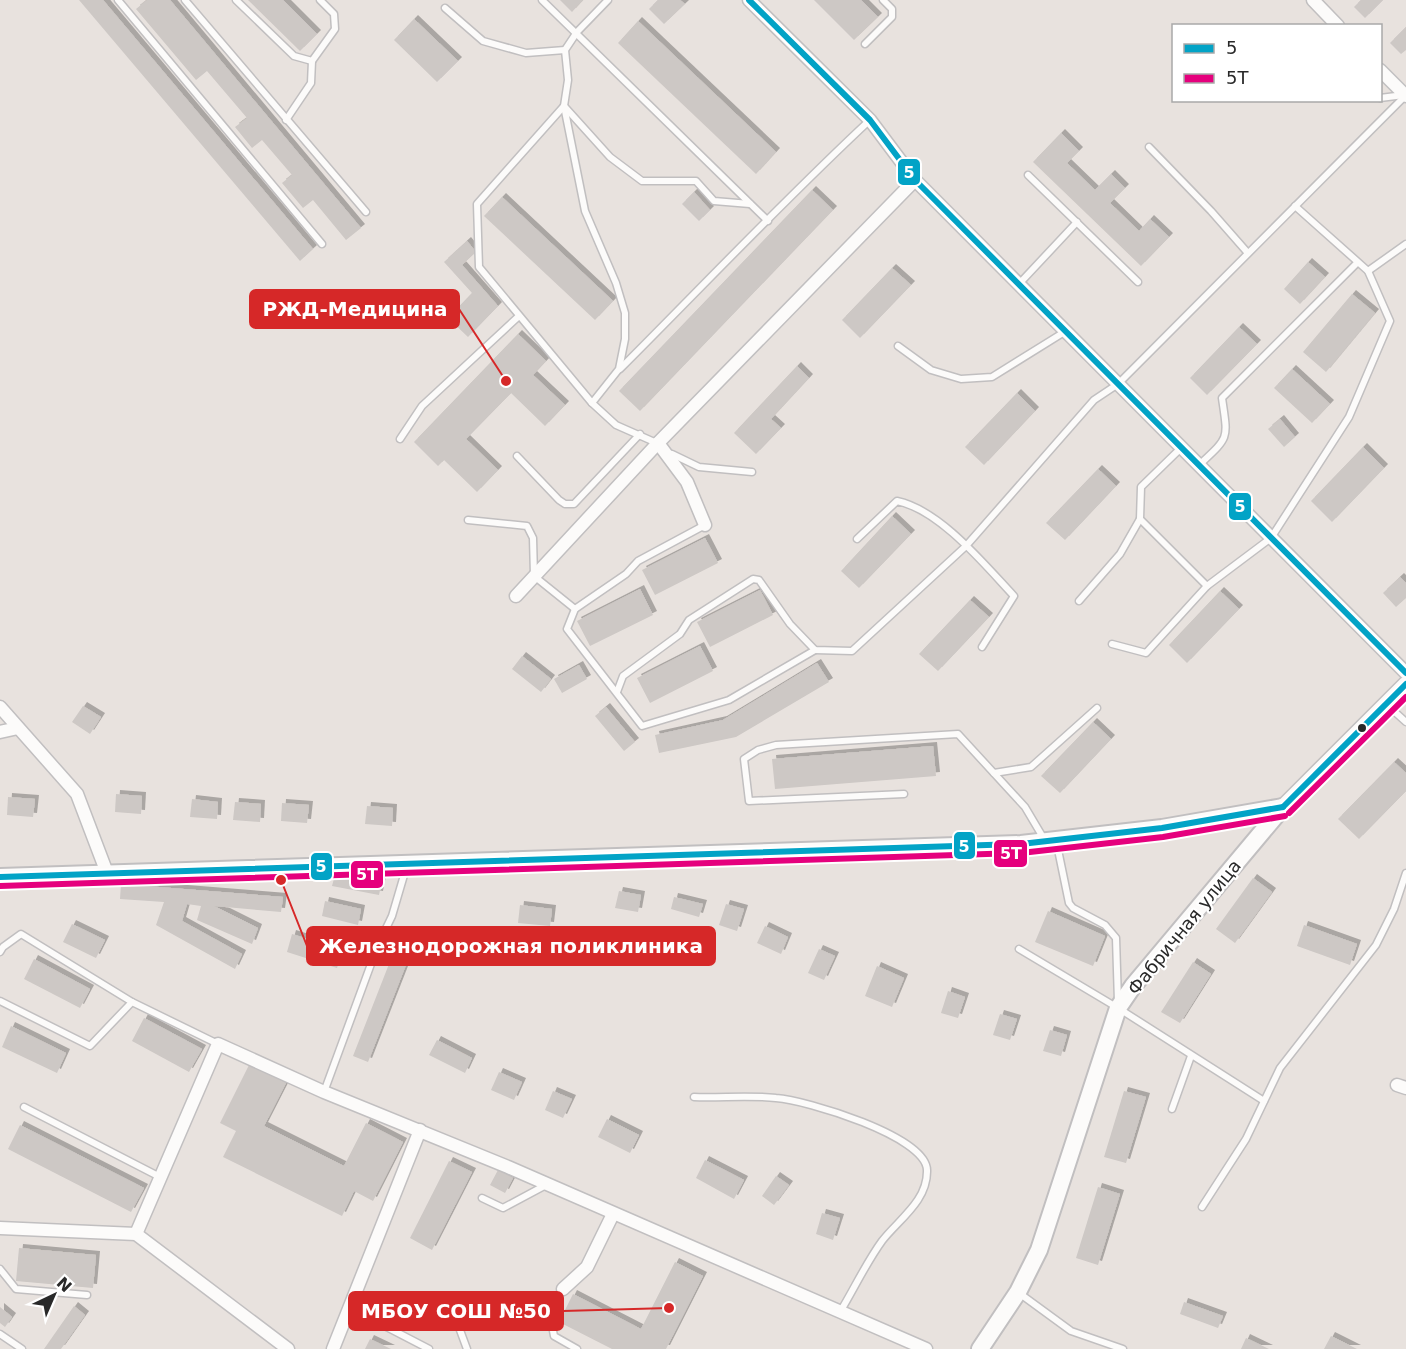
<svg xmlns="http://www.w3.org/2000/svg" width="1406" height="1349" font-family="'DejaVu Sans',sans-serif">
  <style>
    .building { fill: #cdc8c5; filter: url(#shadow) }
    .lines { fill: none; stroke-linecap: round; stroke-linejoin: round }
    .service-casing { stroke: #c1bfc0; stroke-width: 9 }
    .minor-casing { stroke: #c1bfc0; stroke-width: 15 }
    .tertiary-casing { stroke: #c1bfc0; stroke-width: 18 }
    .secondary-casing { stroke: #c1bfc0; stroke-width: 20 }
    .service { stroke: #fcfbfa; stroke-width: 6 }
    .minor { stroke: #fcfbfa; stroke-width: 12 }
    .tertiary { stroke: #fcfbfa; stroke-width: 15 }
    .secondary { stroke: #fcfbfa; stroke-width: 16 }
    .bus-1-casing { stroke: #fff; stroke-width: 10 }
    .bus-2-casing { stroke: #fff; stroke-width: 10 }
    .bus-1 { stroke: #02a3c6; stroke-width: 6 }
    .bus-2 { stroke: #e5007d; stroke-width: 6 }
    .bus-dot { fill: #292929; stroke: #fff; stroke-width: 2 }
    .labels { text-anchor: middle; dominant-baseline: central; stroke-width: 4.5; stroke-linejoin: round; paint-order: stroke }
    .street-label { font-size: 18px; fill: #292929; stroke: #fff }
    .leader { fill: none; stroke: #d62828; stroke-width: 2 }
    .callout-dot { fill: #d62828; stroke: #fff; stroke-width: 2 }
    .callout { fill: #d62828; stroke: #d62828; stroke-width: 2 }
    .callout-label { font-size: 20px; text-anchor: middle; font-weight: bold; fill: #fff }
    .line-badge { stroke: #fff; stroke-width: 2 }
    .badge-label { font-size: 16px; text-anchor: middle; font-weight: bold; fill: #fff }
  </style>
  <defs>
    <filter id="shadow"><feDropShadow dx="4" dy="-4" stdDeviation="0" flood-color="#0004"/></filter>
  </defs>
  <rect width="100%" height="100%" fill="#e8e2de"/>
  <g class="building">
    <polygon points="79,0 103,0 313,249 300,261"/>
    <polygon points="147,0 170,0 361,228 346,240 313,200 303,208 282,183 292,175 262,140 252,148 235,127 247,118 207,71 196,80 136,9"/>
    <polygon points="248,0 283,0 317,34 300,51"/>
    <polygon points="560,0 583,0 572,12"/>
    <polygon points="658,0 680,0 685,4 664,24 649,9"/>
    <polygon points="814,0 861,0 878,17 854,40"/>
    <polygon points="1361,0 1383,0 1365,18 1354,7"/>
    <polygon points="414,19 458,61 437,82 394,40"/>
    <polygon points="638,21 776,152 756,174 618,43"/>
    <polygon points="1406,27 1406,50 1401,54 1390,43"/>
    <polygon points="1061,133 1079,151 1067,163 1095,190 1111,174 1125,188 1110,203 1139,231 1150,219 1169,237 1141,266 1033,162"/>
    <polygon points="812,190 833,210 640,411 619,391"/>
    <polygon points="694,192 710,210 699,221 682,204"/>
    <polygon points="502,197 613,301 595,320 484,216"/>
    <polygon points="467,241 476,252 462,265 498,306 468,337 448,318 472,293 444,262"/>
    <polygon points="1308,262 1325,277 1300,304 1284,289"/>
    <polygon points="892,268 911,285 860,338 842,320"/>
    <polygon points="1352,294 1375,313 1326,372 1303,352"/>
    <polygon points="1239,327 1257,344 1207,395 1190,378"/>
    <polygon points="518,334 546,361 533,375 565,405 545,426 511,393 466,439 498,470 477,492 444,460 438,466 414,442"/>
    <polygon points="797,366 809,378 771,419 781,428 756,454 734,433"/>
    <polygon points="1292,369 1330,404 1312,423 1274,388"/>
    <polygon points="1017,393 1035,411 984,465 965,447"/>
    <polygon points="1280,419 1295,437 1284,447 1268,429"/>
    <polygon points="1363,447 1384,468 1332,522 1311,501"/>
    <polygon points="1098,469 1116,486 1065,540 1046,523"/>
    <polygon points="892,516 911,534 859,588 841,571"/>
    <polygon points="705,538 718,563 655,595 642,570"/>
    <polygon points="1400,577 1406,583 1406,598 1396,607 1383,593"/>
    <polygon points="640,589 653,615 590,646 577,621"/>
    <polygon points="760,590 773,615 710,647 697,622"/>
    <polygon points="1220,591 1239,609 1187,663 1169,645"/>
    <polygon points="970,600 989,617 938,671 919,654"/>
    <polygon points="700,646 713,671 650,703 637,678"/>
    <polygon points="522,656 551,679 541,692 512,669"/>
    <polygon points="817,663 829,682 736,737 659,753 655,735 723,720"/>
    <polygon points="579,665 587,679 562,693 554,679"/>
    <polygon points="83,706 101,717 90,734 72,722"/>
    <polygon points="606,707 635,742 624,751 595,716"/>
    <polygon points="1093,722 1111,739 1060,793 1041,776"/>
    <polygon points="933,746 936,776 775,789 772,759"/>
    <polygon points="1394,762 1406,773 1406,791 1359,839 1338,819"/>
    <polygon points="116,794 142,796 141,814 115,812"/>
    <polygon points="8,797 35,799 33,817 7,815"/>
    <polygon points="192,799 218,802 217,819 190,817"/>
    <polygon points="235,802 261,804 260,822 233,820"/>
    <polygon points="282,803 309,805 307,823 281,821"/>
    <polygon points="367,806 393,808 392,826 365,824"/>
    <polygon points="336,871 382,880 379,895 332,886"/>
    <polygon points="1253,878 1272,892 1235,943 1216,929"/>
    <polygon points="121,884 283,897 281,912 214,906 258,928 252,944 197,920 201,906 187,904 182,921 242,954 235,969 156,925 164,902 120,899"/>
    <polygon points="619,891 641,895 638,912 615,908"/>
    <polygon points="674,897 703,904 699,917 671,909"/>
    <polygon points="325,901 361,909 358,925 322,916"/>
    <polygon points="726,904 744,909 737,931 719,925"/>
    <polygon points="520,905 552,909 550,926 518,923"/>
    <polygon points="1048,911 1105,936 1093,966 1035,942"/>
    <polygon points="72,924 105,940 96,958 63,942"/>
    <polygon points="1304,925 1357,944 1350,965 1297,946"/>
    <polygon points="765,926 788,937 781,954 757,943"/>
    <polygon points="292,934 343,950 337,968 287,952"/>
    <polygon points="398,941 413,947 368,1062 353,1056"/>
    <polygon points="819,949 835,956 824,980 808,973"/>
    <polygon points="34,959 90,989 80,1008 24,979"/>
    <polygon points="1193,962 1211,974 1180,1023 1161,1012"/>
    <polygon points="877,966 904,978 892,1007 865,996"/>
    <polygon points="948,991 965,997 958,1018 941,1013"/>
    <polygon points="1000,1014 1017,1019 1010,1040 993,1035"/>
    <polygon points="144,1018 202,1049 189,1072 132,1041"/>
    <polygon points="11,1026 66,1053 57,1073 2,1047"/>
    <polygon points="1050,1030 1067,1035 1061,1056 1043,1051"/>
    <polygon points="437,1040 472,1058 465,1073 429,1055"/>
    <polygon points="249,1065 286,1083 264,1126 344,1166 366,1123 403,1142 373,1201 354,1191 342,1216 223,1157 236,1131 220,1123"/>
    <polygon points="499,1072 522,1082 514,1100 491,1090"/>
    <polygon points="553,1091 572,1099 563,1118 545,1110"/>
    <polygon points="1124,1091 1146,1097 1126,1163 1104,1157"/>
    <polygon points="607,1119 639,1135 630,1153 598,1137"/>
    <polygon points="20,1125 144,1188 131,1212 8,1149"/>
    <polygon points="705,1160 744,1180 734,1199 696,1178"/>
    <polygon points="449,1161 472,1172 432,1250 410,1238"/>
    <polygon points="498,1170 513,1178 505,1193 490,1185"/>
    <polygon points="776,1176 789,1185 774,1205 762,1196"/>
    <polygon points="1098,1187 1120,1194 1098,1265 1076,1258"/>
    <polygon points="822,1213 840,1218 833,1240 816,1234"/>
    <polygon points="19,1248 96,1255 93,1288 16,1281"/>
    <polygon points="675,1262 703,1276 666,1349 612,1349 559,1322 573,1294 641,1329"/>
    <polygon points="1184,1302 1223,1316 1218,1328 1180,1314"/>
    <polygon points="74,1306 85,1315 61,1349 44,1349"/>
    <polygon points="0,1307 12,1317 5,1327 0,1323"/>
    <polygon points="1331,1336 1357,1349 1324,1349"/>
    <polygon points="1246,1338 1269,1349 1241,1349"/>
    <polygon points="370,1339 391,1349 365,1349"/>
  </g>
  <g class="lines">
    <defs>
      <g id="service">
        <polyline points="118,0 322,244"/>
        <polyline points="185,0 366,212"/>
        <polyline points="236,0 294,56 312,61 335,29 334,14 320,0"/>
        <polyline points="542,0 768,221"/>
        <polyline points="445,8 483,41 526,53 565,50"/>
        <polyline points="865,44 892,17 892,9 883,0"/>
        <polyline points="1380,98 1404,95"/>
        <polyline points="286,120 311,83 312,61"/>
        <polyline points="1149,147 1211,211 1247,252"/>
        <polyline points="1028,175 1138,282"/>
        <polyline points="1368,271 1406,244"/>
        <polyline points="1019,284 1077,222"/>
        <polyline points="898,346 931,370 961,379 992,377 1066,331"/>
        <path d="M620,369C703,286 784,200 870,120"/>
        <polyline points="592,403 619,369 625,339 625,313 616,283 585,211 564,106 568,80 565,50 577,32 608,0"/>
        <polyline points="400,439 422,406 519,316"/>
        <polyline points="659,444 616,425 592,403 479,267 477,204 564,106 610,157 642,181 696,181 714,201 750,204"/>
        <polyline points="1181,448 1141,487 1140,519 1207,586 1271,538 1349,417 1390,321 1368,271 1295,206"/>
        <polyline points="672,454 699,467 752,472"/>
        <polyline points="517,456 559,500 565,504 574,504 640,434"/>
        <path d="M1199,465C1230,436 1228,440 1222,398L1357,263"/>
        <polyline points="468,520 527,526 533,538 534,576 575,609"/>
        <polyline points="705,525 638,561 626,574 575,609 567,629 642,726 729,700 815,650"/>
        <path d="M857,539L897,501C940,510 984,564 1014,596L982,647"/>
        <polyline points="1079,601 1120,554 1140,519"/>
        <polyline points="1112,644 1146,653 1207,586"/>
        <polyline points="617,692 623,676 680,634 689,620 753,579 759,580 790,624 815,650 852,651 966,546 1094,400 1118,384 1406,95"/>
        <polyline points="1386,704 1406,722"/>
        <polyline points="994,773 1031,767 1097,708"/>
        <polyline points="904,794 749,801 744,759 758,750 776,745 958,734 1025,807 1044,839"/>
        <polyline points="1056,840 1069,903 1073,908 1105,925 1116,938 1118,1002"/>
        <polyline points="1019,949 1118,1008 1264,1101"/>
        <polyline points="0,952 3,947 21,934 132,1002"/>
        <polyline points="0,1001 90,1046 132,1002 218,1044"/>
        <polyline points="324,1092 378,945 392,916 407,865"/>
        <path d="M694,1097C721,1098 749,1095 776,1098C806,1100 926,1136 927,1170C928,1201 898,1220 882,1241C866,1263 854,1289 840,1312"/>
        <polyline points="24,1107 160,1177"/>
        <polyline points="1172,1109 1191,1056"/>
        <polyline points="482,1198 503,1208 546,1185"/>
        <polyline points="1202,1207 1246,1139 1280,1068 1376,945 1394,909 1406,873"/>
        <polyline points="0,1269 16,1289 87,1295"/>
        <polyline points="563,1289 550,1315 554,1336 577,1349"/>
        <polyline points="1019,1293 1071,1331 1123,1349"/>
        <polyline points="350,1308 429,1349"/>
        <polyline points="457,1322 467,1349"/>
        <polyline points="0,1334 22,1349"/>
      </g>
      <g id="minor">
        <polyline points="749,0 870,120 915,180 1406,673"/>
        <polyline points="1313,0 1338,26"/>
        <polyline points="1380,70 1406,96"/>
        <polyline points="658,443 687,482 705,525"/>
        <polyline points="516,596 658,443 915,180"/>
        <polyline points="0,707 77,794 107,873"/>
        <polyline points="0,732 18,728"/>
        <polyline points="1397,1085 1406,1088"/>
        <polyline points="0,1228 136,1234 288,1349"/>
        <polyline points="136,1234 218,1044 324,1092 508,1167 926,1349"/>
        <polyline points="563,1289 587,1267 613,1214"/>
        <polyline points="333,1349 420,1130"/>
      </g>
      <polyline id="tertiary" points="1283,807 1406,684"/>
      <g id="secondary">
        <polyline points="0,877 1021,844 1162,828 1283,807"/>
        <polyline points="980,1349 1018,1292 1039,1250 1118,1008 1133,986 1283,807"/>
      </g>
    </defs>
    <use href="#service" class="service-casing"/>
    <use href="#minor" class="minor-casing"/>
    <use href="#tertiary" class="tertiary-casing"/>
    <use href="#secondary" class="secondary-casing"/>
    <use href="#service" class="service"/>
    <use href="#minor" class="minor"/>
    <use href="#tertiary" class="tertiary"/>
    <use href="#secondary" class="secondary"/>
    <defs>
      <g id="bus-1">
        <polyline points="749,0 870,120 915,180 1406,673"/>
        <polyline points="1283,807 1406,684"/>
        <polyline points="0,877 1021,844 1162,828 1283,807"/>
      </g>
      <g id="bus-2">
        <polyline points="1289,813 1406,697"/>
        <polyline points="0,886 1021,853 1163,837 1285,816"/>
      </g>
    </defs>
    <use href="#bus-1" class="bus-1-casing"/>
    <use href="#bus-2" class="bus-2-casing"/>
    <use href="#bus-1" class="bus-1"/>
    <use href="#bus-2" class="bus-2"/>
  </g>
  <circle class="bus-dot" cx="1362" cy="728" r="5"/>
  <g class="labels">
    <g class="street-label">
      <text transform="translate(1184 927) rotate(-51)">Фабричная улица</text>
    </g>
  </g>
  <path class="leader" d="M506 381L459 309M281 880L307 946M669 1308L563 1311"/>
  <g class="callout-dot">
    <circle cx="506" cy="381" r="6"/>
    <circle cx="281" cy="880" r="6"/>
    <circle cx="669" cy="1308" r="6"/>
  </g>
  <g class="callout">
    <rect x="250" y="290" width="209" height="38" rx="6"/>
    <rect x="307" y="927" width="408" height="38" rx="6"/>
    <rect x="349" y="1292" width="214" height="38" rx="6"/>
  </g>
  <g class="callout-label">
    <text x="355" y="316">РЖД-Медицина</text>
    <text x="511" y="953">Железнодорожная поликлиника</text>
    <text x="456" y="1318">МБОУ СОШ №50</text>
  </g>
  <g class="line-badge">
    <rect x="897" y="158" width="24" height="28" rx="6" fill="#02a3c6"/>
    <rect x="1228" y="492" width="24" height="29" rx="6" fill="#02a3c6"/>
    <rect x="953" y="831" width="23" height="29" rx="6" fill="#02a3c6"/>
    <rect x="993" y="839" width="35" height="29" rx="6" fill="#e5007d"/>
    <rect x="310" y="852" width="23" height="29" rx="6" fill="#02a3c6"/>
    <rect x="350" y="860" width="34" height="29" rx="6" fill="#e5007d"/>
  </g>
  <g class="badge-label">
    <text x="909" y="178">5</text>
    <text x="1240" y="512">5</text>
    <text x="964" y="852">5</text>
    <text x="1011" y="859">5Т</text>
    <text x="321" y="872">5</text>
    <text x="367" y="880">5Т</text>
  </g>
  <rect x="1172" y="24" width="210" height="78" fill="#ffffff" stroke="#a9a9a9" stroke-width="1.5"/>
  <rect x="1184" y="44" width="30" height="9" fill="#02a3c6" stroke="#a9a9a9" stroke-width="1.5"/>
  <text x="1226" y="54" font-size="18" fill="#292929">5</text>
  <rect x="1184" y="74" width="30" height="9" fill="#e5007d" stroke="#a9a9a9" stroke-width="1.5"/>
  <text x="1226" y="84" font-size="18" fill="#292929">5Т</text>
  <g transform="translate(54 1295) rotate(44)" stroke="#ffffff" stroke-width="4.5" paint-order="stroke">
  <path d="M0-4.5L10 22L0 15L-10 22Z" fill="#292929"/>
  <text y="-9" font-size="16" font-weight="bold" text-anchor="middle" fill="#292929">N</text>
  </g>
</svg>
